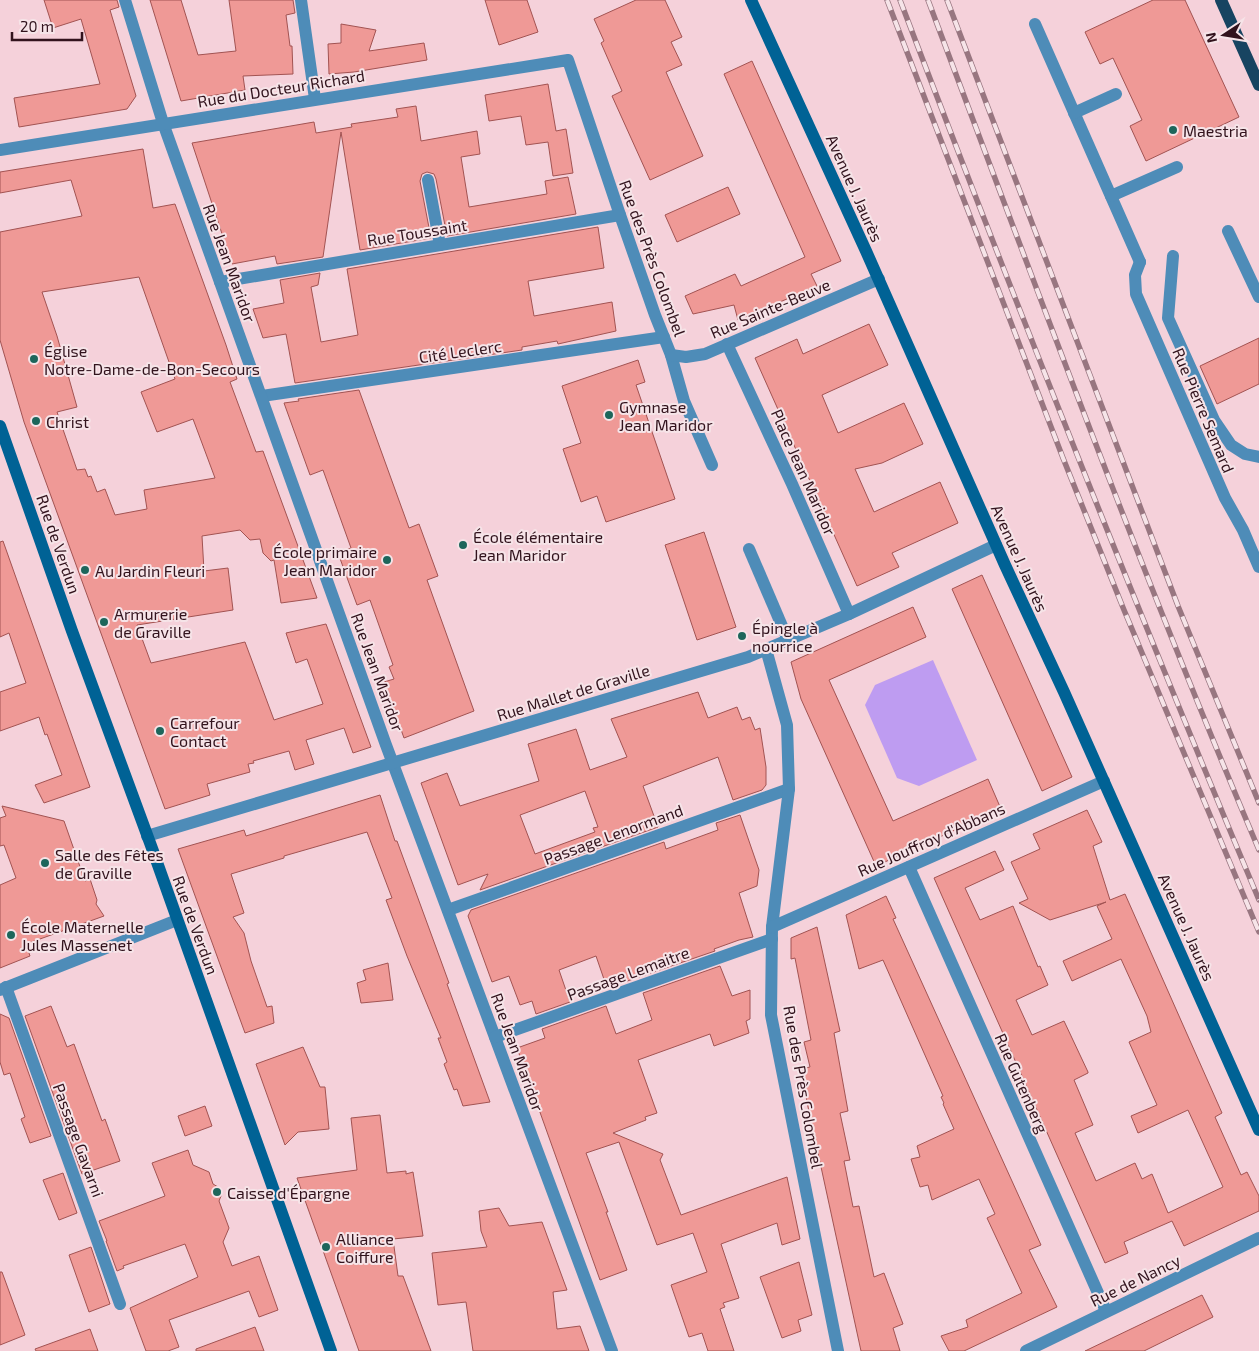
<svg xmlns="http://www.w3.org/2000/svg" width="1259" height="1351" font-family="'Exo 2',sans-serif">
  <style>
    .green { fill: #be9cf1 }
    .building { fill: #ef9996; stroke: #a25352; fill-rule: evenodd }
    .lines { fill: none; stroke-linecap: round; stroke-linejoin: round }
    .lane { stroke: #4e8cb8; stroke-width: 12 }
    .street { stroke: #4e8cb8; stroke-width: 12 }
    .secondary { stroke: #006295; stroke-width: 12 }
    .primary { stroke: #174461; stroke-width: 12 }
    .rail-casing { stroke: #987680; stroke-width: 5.5 }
    .rail { stroke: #f6e4e8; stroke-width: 4; stroke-dasharray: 11; stroke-linecap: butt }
    .poi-dot { fill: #1d665b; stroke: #f6e4e8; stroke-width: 2 }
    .labels { text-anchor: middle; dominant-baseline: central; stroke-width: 4; stroke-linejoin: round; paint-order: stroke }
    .street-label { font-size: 16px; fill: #32131d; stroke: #f6e4e8 }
    .poi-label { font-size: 16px; fill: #32131d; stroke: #f6e4e8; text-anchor: start }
  </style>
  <rect width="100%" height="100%" fill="#f5d1da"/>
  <polygon class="green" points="933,660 977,760 919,786 897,778 865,705 875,685"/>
  <g class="building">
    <polygon points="44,0 117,0 119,7 110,10 136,96 127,109 19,127 14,98 100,84 81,19 53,28"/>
    <polygon points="150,0 181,0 198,55 236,51 229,0 293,0 295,13 286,15 290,46 292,46 293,74 243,76 245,90 181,101"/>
    <polygon points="485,0 527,0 538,32 499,45"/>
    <polygon points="636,0 665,0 682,37 671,42 682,65 666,72 703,156 650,180 612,96 622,91 601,43 604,41 594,19"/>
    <polygon points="1153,0 1185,0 1239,117 1146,161 1130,126 1142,120 1113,58 1100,64 1085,32"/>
    <polygon points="341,24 376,30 369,51 424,43 427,60 354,72 329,74 328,44 341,43"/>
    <polygon points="752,61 841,261 811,274 817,286 738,320 734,305 693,314 685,296 735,274 741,286 805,257 724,74"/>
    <polygon points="548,84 556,131 566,129 573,173 553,176 548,142 526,145 521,116 489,121 485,95"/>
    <polygon points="416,106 421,141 477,131 480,154 461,157 469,207 547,194 545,181 568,177 576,214 447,236 436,179 434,174 427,172 422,174 420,181 431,238 360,250 341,132 323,257 277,264 275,256 232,264 192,143 314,122 316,133 352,127 351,124 398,117 396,109"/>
    <path d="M143,149L153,208L175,204L226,345L237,379L230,382L256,452L263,451L317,598L281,603L274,560L271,561L263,553L260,539L250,540L240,530L202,536L204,571L228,568L233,610L137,625L151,663L245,642L274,720L323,704L307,659L296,663L286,633L326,624L371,747L353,753L344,728L306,740L314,764L295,770L289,751L253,761L254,763L248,764L250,772L207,784L210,795L165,809L24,422L0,340V232L82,216L71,180L0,193V172ZM139,277L175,379L141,392L157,432L193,419L215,478L144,490L147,509L115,515L105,489L97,492L91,476L88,477L85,469L77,470L57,412L77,407L57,336L42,292Z"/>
    <polygon points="728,187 740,214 677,242 665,215"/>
    <polygon points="598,227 604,268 528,281 534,316 612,302 616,331 558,344 557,341 522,347 522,350 295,383 286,334 263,338 253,309 284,303 280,280 320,273 318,285 311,287 321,342 358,335 347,269"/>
    <polygon points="869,324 888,365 822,395 838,433 904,403 923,444 882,463 855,469 874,512 940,482 958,523 892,553 899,567 857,586 755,358 797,339 803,354"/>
    <polygon points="1259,338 1259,384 1217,404 1200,366"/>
    <polygon points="638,360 645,382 636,385 675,499 606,522 597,496 581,502 563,449 581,443 562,386"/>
    <polygon points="359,390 409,528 419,524 438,576 427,580 474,711 404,738 384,682 394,679 389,667 393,665 370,600 357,605 338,553 351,548 323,470 310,475 284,403 299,401 298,399"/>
    <polygon points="704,532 736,627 697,640 665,545"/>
    <polygon points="3,541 90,787 44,803 35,785 62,775 47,734 45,735 39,717 0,731 0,692 26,683 9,633 0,637 0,542"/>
    <polygon points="982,575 1072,777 1042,791 952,589"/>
    <polygon points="913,607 926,637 829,680 893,821 988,779 1001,809 876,866 801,699 791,662"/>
    <path d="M698,692L708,718L737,707L742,720L750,717L755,730L760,728L766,767V785L762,790L733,800L718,757L643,786L658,827L480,890L488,874L458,885L421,783L447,773L460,806L539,781L528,744L576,729L590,770L627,757L611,719ZM585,791L598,827L593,828L595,832L535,854L520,815Z"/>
    <polygon points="380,795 395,841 397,841 441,961 449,983 447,984 490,1102 463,1106 457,1089 454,1090 444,1064 447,1062 438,1038 441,1038 407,956 386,900 392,898 367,832 284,856 284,858 231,874 244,913 233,917 244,933 251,961 267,1007 272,1006 274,1023 245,1033 178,849 244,830 246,836"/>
    <polygon points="2,806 64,821 85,881 90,879 97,900 96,904 104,916 26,944 30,956 0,968 0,885 16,878 4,845 0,846 0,818 6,816"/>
    <polygon points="1087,810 1102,842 1093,846 1110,900 1125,894 1222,1113 1215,1117 1241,1175 1247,1172 1259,1196 1259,1211 1184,1246 1172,1221 1124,1242 1128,1253 1105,1263 934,878 995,851 1004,870 965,888 980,920 1013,906 1038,967 1040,966 1048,985 1016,1000 1032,1035 1064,1021 1088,1072 1088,1073 1074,1080 1093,1125 1075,1133 1096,1181 1135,1163 1142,1179 1152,1174 1168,1213 1223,1187 1188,1110 1138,1133 1131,1116 1157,1105 1129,1042 1151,1032 1147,1016 1121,959 1072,981 1063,961 1112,939 1097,906 1106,902 1050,920 1019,903 1028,899 1011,862 1040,849 1033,834"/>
    <polygon points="740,815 759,870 757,886 739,893 753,937 739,940 714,949 715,951 607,988 596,956 559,970 570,1002 536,1014 532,1001 520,1005 509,976 492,982 468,916 471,910 664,842 666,849 718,830 716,823"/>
    <polygon points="886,896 896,918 893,919 1041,1245 1029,1250 1057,1307 964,1351 949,1351 941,1336 968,1327 966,1320 1022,1293 987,1218 995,1214 979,1179 932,1200 928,1185 920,1187 911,1159 920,1157 917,1146 954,1129 943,1104 944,1103 941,1097 943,1096 883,960 859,969 846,915"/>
    <polygon points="817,927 840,1031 834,1033 848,1111 840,1113 850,1160 844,1161 853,1207 859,1206 874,1277 884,1273 903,1324 893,1328 900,1351 861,1351 808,1107 801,1069 810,1067 804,1042 811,1040 795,958 791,959 791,938"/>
    <polygon points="388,963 393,1000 361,1003 357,983 366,980 363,970"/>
    <polygon points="720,966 732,996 750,990 750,1019 746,1021 749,1033 714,1046 710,1034 638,1060 657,1113 645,1117 646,1120 613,1133 663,1154 660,1160 681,1215 787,1177 800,1239 782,1245 777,1223 721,1244 739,1298 723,1303 725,1307 720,1309 734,1351 708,1351 702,1333 689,1337 671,1285 707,1272 693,1233 657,1245 619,1142 586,1153 608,1212 606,1212 627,1270 600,1280 517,1048 545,1038 542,1029 606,1006 616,1034 652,1020 643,993"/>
    <polygon points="51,1006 67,1047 74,1044 102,1121 105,1119 120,1161 82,1174 25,1016"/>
    <polygon points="0,1014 9,1018 51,1136 30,1143 21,1119 25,1117 10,1073 4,1075 0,1062"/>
    <polygon points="303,1047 320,1087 325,1087 329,1129 298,1132 285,1145 256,1064"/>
    <polygon points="205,1106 212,1126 185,1136 178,1116"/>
    <polygon points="380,1115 387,1173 406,1171 406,1174 413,1172 423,1236 393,1239 398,1276 403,1276 431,1351 359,1351 297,1178 357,1170 351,1118"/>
    <polygon points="188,1150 193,1165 209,1172 213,1184 218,1187 221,1196 219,1201 229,1228 223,1242 232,1266 259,1256 278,1310 259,1317 249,1291 169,1320 179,1347 168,1351 146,1351 130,1308 198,1277 185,1244 123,1266 124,1268 117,1271 106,1241 107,1241 99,1221 165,1196 152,1163"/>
    <polygon points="63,1173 77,1213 59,1220 43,1180"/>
    <polygon points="499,1208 509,1226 542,1222 567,1290 553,1292 557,1329 580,1326 589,1351 473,1351 466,1302 438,1305 432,1253 487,1247 481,1231 479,1211"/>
    <polygon points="91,1247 110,1304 89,1312 69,1255"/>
    <polygon points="799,1262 812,1315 798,1320 801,1331 782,1338 760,1277"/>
    <polygon points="0,1272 2,1272 25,1335 0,1345"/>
    <polygon points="1202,1295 1213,1317 1144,1351 1085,1351"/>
    <polygon points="255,1327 264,1351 196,1351 196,1349"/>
    <polygon points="90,1329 98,1351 36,1351 35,1349"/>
  </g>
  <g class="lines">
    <g class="lane">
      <polyline points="1035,24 1140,262"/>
      <polyline points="1074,113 1116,94"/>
      <polyline points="1111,196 1177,167"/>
      <polyline points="1228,231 1259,297"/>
      <polyline points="1173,256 1168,318 1214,420 1231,445 1245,454 1259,457"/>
      <polyline points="262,396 664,337"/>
      <polyline points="448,910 789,789"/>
    </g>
    <g class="street">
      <polyline points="125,0 163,123 386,745 612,1351"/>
      <polyline points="301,0 315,99"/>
      <polyline points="0,150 568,60 620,215 655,315 671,355 684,401 712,465"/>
      <polyline points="428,180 440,245"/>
      <polyline points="1140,262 1135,275 1136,294 1225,498 1243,530 1259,567"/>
      <polyline points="220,282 620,215"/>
      <polyline points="727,344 792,484 849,614"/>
      <polyline points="671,355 686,357 705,354 879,279"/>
      <polyline points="749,549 788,640"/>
      <polyline points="766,649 787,725 789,789 772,927 771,1015 838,1351"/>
      <polyline points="147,836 748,657 849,614 996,545"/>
      <polyline points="909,867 1106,1311"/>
      <polyline points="772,927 1104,781"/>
      <polyline points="6,987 120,1304"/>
      <polyline points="0,990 177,920"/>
      <polyline points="495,1037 772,939"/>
      <polyline points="1026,1351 1259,1238"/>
    </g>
    <g class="secondary">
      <polyline points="751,0 866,251 1005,565 1064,692 1259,1130"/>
      <polyline points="0,426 72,631 153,851 331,1351"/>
    </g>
    <polyline class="primary" points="1221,0 1259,85"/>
    <defs>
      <g id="rail">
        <polyline points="887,0 1063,458 1124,610 1259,932"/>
        <path d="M900,0C1015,302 1134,602 1259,900"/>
        <path d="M928,0C1035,284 1140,570 1259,850"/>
        <polyline points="947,0 1178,606 1259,803"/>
      </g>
    </defs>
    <use href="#rail" class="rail-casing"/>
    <use href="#rail" class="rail"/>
  </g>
  <g class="poi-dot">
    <circle cx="1173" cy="130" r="5"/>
    <circle cx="34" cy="359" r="5"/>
    <circle cx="609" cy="415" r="5"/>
    <circle cx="36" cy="421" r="5"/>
    <circle cx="463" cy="545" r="5"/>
    <circle cx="387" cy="560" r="5"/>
    <circle cx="85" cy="570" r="5"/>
    <circle cx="104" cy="622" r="5"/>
    <circle cx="742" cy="636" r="5"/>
    <circle cx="160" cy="731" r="5"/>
    <circle cx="45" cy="863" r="5"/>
    <circle cx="11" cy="935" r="5"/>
    <circle cx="217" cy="1192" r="5"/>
    <circle cx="326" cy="1247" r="5"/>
  </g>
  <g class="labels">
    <g class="street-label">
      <text transform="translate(281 88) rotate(-9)">Rue du Docteur Richard</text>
      <text transform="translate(855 188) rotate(66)">Avenue J. Jaurès</text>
      <text transform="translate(417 232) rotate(-9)">Rue Toussaint</text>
      <text transform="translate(653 258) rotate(70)">Rue des Près Colombel</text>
      <text transform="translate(230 263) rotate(70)">Rue Jean Maridor</text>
      <text transform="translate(770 308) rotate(-23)">Rue Sainte-Beuve</text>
      <text transform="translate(460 351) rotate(-8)">Cité Leclerc</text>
      <text transform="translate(1204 410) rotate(67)">Rue Pierre Semard</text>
      <text transform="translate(804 472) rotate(66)">Place Jean Maridor</text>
      <text transform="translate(59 544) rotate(71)">Rue de Verdun</text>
      <text transform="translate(1020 558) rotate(66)">Avenue J. Jaurès</text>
      <text transform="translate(378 672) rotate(70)">Rue Jean Maridor</text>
      <text transform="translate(573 692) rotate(-17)">Rue Mallet de Graville</text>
      <text transform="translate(613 834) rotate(-20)">Passage Lenormand</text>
      <text transform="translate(931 839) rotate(-24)">Rue Jouffroy d'Abbans</text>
      <text transform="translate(196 925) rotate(70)">Rue de Verdun</text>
      <text transform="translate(1187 927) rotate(66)">Avenue J. Jaurès</text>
      <text transform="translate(628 973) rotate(-20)">Passage Lemaitre</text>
      <text transform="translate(518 1052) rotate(70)">Rue Jean Maridor</text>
      <text transform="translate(1022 1083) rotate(66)">Rue Gutenberg</text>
      <text transform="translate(804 1087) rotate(80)">Rue des Près Colombel</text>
      <text transform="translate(79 1140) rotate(70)">Passage Gavarni</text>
      <text transform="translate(1135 1280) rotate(-26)">Rue de Nancy</text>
    </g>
    <g class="poi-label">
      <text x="1183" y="130">Maestria</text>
      <text x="44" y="350">Église<tspan x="44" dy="18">Notre-Dame-de-Bon-Secours</tspan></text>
      <text x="619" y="406">Gymnase<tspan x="619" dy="18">Jean Maridor</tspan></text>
      <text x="46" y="421">Christ</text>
      <text x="473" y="536">École élémentaire<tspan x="473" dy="18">Jean Maridor</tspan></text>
      <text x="377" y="551" text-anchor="end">École primaire<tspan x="377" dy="18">Jean Maridor</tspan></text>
      <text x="95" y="570">Au Jardin Fleuri</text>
      <text x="114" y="613">Armurerie<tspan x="114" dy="18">de Graville</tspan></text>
      <text x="752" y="627">Épingle à<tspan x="752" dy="18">nourrice</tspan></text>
      <text x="170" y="722">Carrefour<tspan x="170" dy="18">Contact</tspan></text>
      <text x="55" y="854">Salle des Fêtes<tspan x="55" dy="18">de Graville</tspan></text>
      <text x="21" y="926">École Maternelle<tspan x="21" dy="18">Jules Massenet</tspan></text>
      <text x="227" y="1192">Caisse d'Épargne</text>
      <text x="336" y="1238">Alliance<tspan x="336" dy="18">Coiffure</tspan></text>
    </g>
  </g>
  <g transform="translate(1224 35) rotate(258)" stroke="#f6e4e8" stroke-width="4" paint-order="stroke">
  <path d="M0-4L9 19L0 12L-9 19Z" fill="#32131d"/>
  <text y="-8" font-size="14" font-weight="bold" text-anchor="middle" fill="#32131d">N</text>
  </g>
  <path d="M12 32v8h70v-8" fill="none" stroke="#32131d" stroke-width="2.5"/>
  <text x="20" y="32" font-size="15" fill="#32131d" stroke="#f6e4e8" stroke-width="4" paint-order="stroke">20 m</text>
</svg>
